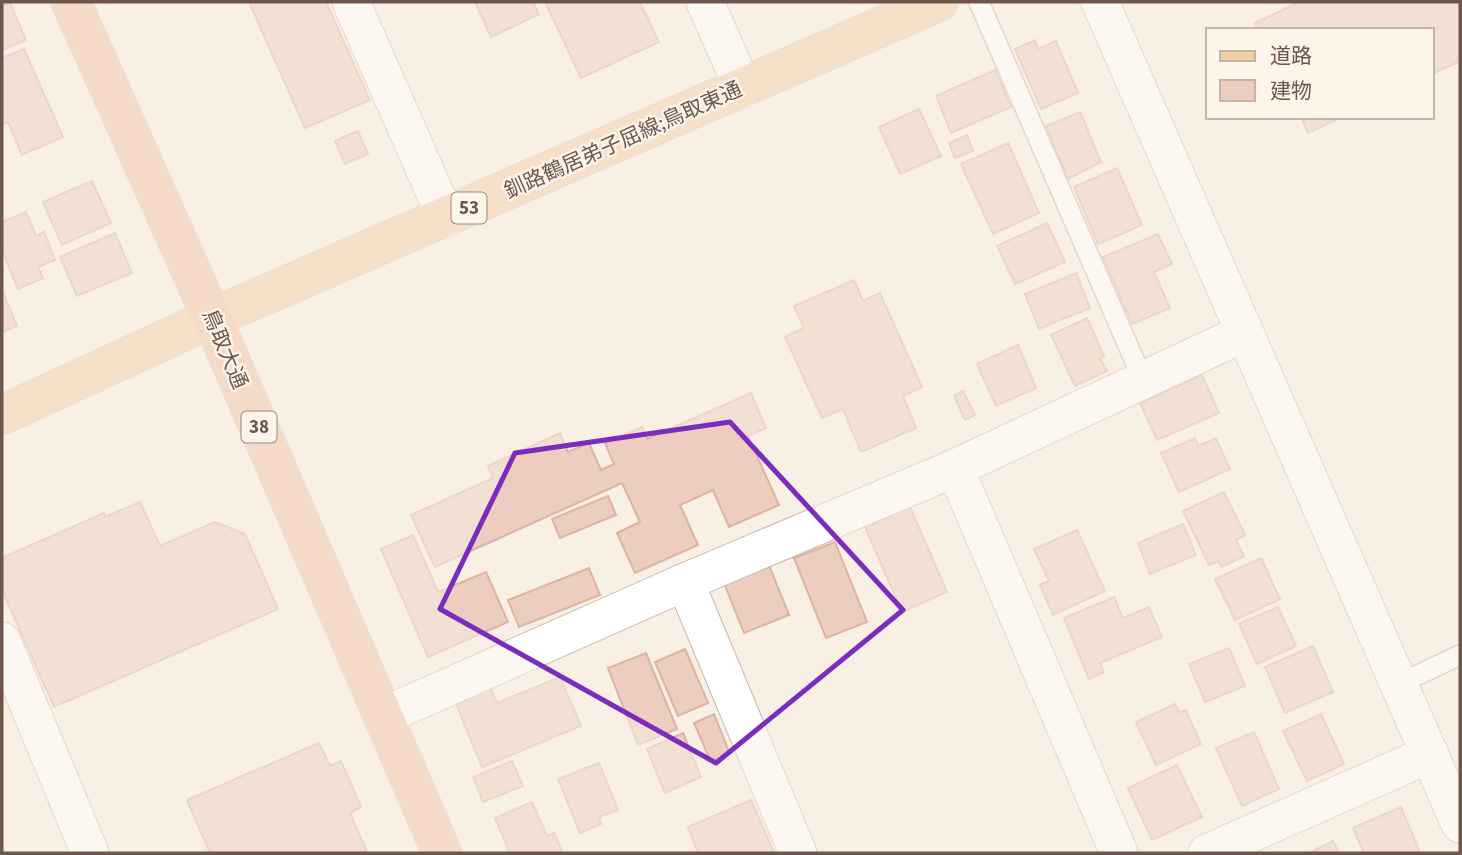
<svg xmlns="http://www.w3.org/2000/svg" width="1462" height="855" font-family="'Source Sans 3','Noto Sans JP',sans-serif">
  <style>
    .building { fill: #eccdbf; stroke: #ddb3a2; stroke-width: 2 }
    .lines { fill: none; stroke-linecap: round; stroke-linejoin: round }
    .service-casing { stroke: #c9b7ac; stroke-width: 22 }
    .minor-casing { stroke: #c9b7ac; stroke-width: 39 }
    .primary-casing { stroke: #d4ccca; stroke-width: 41 }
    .trunk-casing { stroke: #d4ccca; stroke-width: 41 }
    .service { stroke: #fff; stroke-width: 19 }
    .minor { stroke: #fff; stroke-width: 37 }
    .primary { stroke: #f1cea4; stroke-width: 38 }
    .trunk { stroke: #efbfa3; stroke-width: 38 }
    .marked { fill: none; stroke: #7b2cbf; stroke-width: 5; stroke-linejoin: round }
    .labels { text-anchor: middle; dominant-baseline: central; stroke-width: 5; stroke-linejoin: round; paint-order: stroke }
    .shield { fill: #fdf4ea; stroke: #9a857c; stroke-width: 2 }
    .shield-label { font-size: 19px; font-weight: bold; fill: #6f564d }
    .street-label { font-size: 21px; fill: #6f564d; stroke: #fdf4ea }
  </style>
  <rect width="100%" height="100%" fill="#f9f0e5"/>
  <g class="building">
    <polygon points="249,2 326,2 370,100 305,128"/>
    <polygon points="475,2 533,2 539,14 491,37"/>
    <polygon points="545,2 640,2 659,42 581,78"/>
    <polygon points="1299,2 1460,2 1460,61 1432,74 1432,30 1258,30 1255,23"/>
    <polygon points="10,3 26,40 2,50 2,6"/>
    <polygon points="1035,40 1038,49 1056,41 1078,93 1041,109 1015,49"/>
    <polygon points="24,49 63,137 22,155 8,122 2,125 2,58"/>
    <polygon points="995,70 1011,107 951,133 936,96"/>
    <polygon points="919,109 941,156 900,174 879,127"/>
    <polygon points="1080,112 1101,162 1068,179 1046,126"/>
    <polygon points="1301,117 1342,117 1308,133"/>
    <polygon points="358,131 368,154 345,164 335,141"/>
    <polygon points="967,135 973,151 955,158 949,143"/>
    <polygon points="1008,143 1039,213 993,234 961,164"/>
    <polygon points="1117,168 1142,225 1098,244 1074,187"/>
    <polygon points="92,181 111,223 62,245 43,202"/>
    <polygon points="26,212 36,236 44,232 55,260 38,267 43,278 18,289 2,250 2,222"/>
    <polygon points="1047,223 1065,262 1015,284 997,246"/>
    <polygon points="115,233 132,273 77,296 60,257"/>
    <polygon points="1158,234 1172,264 1154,272 1170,308 1132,324 1103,257"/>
    <polygon points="1076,273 1090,308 1039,329 1025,294"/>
    <polygon points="854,280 863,301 880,293 922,387 903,396 916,428 861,452 843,409 822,418 785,337 804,328 794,306"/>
    <polygon points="2,290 17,326 2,332"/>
    <polygon points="1087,318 1104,356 1100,358 1107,371 1075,386 1051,335"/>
    <polygon points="1018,345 1036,388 996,406 977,364"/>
    <polygon points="1202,375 1219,413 1157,440 1140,403"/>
    <polygon points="963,391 975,415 965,420 954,396"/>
    <polygon points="751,393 766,428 748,436 779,505 729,527 713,490 680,505 698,545 635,573 617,533 640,522 622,483 435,567 411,515 493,478 488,466 560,433 568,452 589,443 601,470 614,464 605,443 642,427 647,439"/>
    <polygon points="1195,438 1198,446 1216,438 1230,469 1179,492 1161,453"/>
    <polygon points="1224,492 1245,535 1236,540 1244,556 1222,567 1218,561 1209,565 1183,511"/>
    <polygon points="608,496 616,515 560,538 552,519"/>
    <polygon points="140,502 160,546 215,522 245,534 278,609 54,707 2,590 2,558 104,513 105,517"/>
    <polygon points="910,507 947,592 902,612 865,527"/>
    <polygon points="1183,524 1196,555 1150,574 1138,543"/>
    <polygon points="1077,530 1105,591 1053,615 1040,585 1049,581 1034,549"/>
    <polygon points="413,535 438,592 486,572 508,622 428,657 381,549"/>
    <polygon points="835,542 867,622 826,638 794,558"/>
    <polygon points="1261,558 1280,599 1235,620 1215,579"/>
    <polygon points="769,565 789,615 744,633 724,583"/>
    <polygon points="589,568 600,595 519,627 508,600"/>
    <polygon points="1114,597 1123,618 1149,607 1162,637 1100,663 1104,672 1089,679 1064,618"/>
    <polygon points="1278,607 1296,646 1257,664 1239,624"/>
    <polygon points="1313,646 1333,692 1285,713 1265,667"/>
    <polygon points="1229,648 1245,686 1205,702 1189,664"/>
    <polygon points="685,649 708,703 678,716 655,662"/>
    <polygon points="646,653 677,729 638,745 608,668"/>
    <polygon points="560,677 581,726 482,767 454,699 489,685 497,703"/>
    <polygon points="1175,704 1180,713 1186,710 1201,744 1156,765 1136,722"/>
    <polygon points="714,714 730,754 711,762 694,723"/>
    <polygon points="1321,714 1344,764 1307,781 1283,731"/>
    <polygon points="1254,732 1279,789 1242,806 1216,748"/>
    <polygon points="683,733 701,777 665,793 647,749"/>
    <polygon points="319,743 330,766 341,761 361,807 350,813 367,852 210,853 187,800"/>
    <polygon points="512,761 523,786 483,802 473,777"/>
    <polygon points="599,763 618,810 599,817 601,824 580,833 558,779"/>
    <polygon points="1177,765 1202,817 1152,840 1128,788"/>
    <polygon points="751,800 774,853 698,853 688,827"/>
    <polygon points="532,802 547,836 554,833 563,853 510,853 495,818"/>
    <polygon points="1401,807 1419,850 1412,853 1364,853 1353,828"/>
    <polygon points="1333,841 1339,853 1309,853"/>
  </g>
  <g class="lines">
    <defs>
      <g id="service">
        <polyline points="979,2 1143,380"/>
        <polyline points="1399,684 1460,655"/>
      </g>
      <g id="minor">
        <polyline points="351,2 446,218"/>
        <polyline points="705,2 743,88"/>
        <polyline points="1100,2 1460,824"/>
        <polyline points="955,468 1119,853"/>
        <polyline points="685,582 798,853"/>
        <polyline points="2,641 90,853"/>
        <polyline points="383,716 685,582 955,468 1244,333"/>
        <polyline points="1207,853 1430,754"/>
      </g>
      <polyline id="primary" points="2,415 212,318 938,2"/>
      <polyline id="trunk" points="71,2 212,318 442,853"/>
    </defs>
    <use href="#service" class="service-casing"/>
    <use href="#minor" class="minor-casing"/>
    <use href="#primary" class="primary-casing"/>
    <use href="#trunk" class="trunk-casing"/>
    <use href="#service" class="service"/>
    <use href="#minor" class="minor"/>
    <use href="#primary" class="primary"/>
    <use href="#trunk" class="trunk"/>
  </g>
  <path d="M0 0H1462V855H0ZM730,422L903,610L716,763L440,609L515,453Z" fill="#f9f0e5" fill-opacity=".55" fill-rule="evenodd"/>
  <path class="marked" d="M730,422L903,610L716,763L440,609L515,453Z"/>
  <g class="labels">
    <g class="shield">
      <rect x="451.5" y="192.5" width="35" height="31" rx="5"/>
      <rect x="241.5" y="411.5" width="35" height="31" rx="5"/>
    </g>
    <g class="shield-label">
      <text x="469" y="208">53</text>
      <text x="259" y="427">38</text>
    </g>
    <g class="street-label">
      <text transform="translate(623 140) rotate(-24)">釧路鶴居弟子屈線;鳥取東通</text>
      <text transform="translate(225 349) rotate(67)">鳥取大通</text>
    </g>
  </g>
  <rect width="1462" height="855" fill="none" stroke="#6f564d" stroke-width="7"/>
  <rect x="1206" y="28" width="228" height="91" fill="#fdf4ea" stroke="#c4b5ab" stroke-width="2"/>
  <rect x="1220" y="51" width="35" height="10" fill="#f1cea4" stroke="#c4b5ab" stroke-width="2"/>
  <text x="1270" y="63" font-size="21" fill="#6f564d">道路</text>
  <rect x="1220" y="80" width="35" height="21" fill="#eccdbf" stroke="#c4b5ab" stroke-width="2"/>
  <text x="1270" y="98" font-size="21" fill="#6f564d">建物</text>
</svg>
